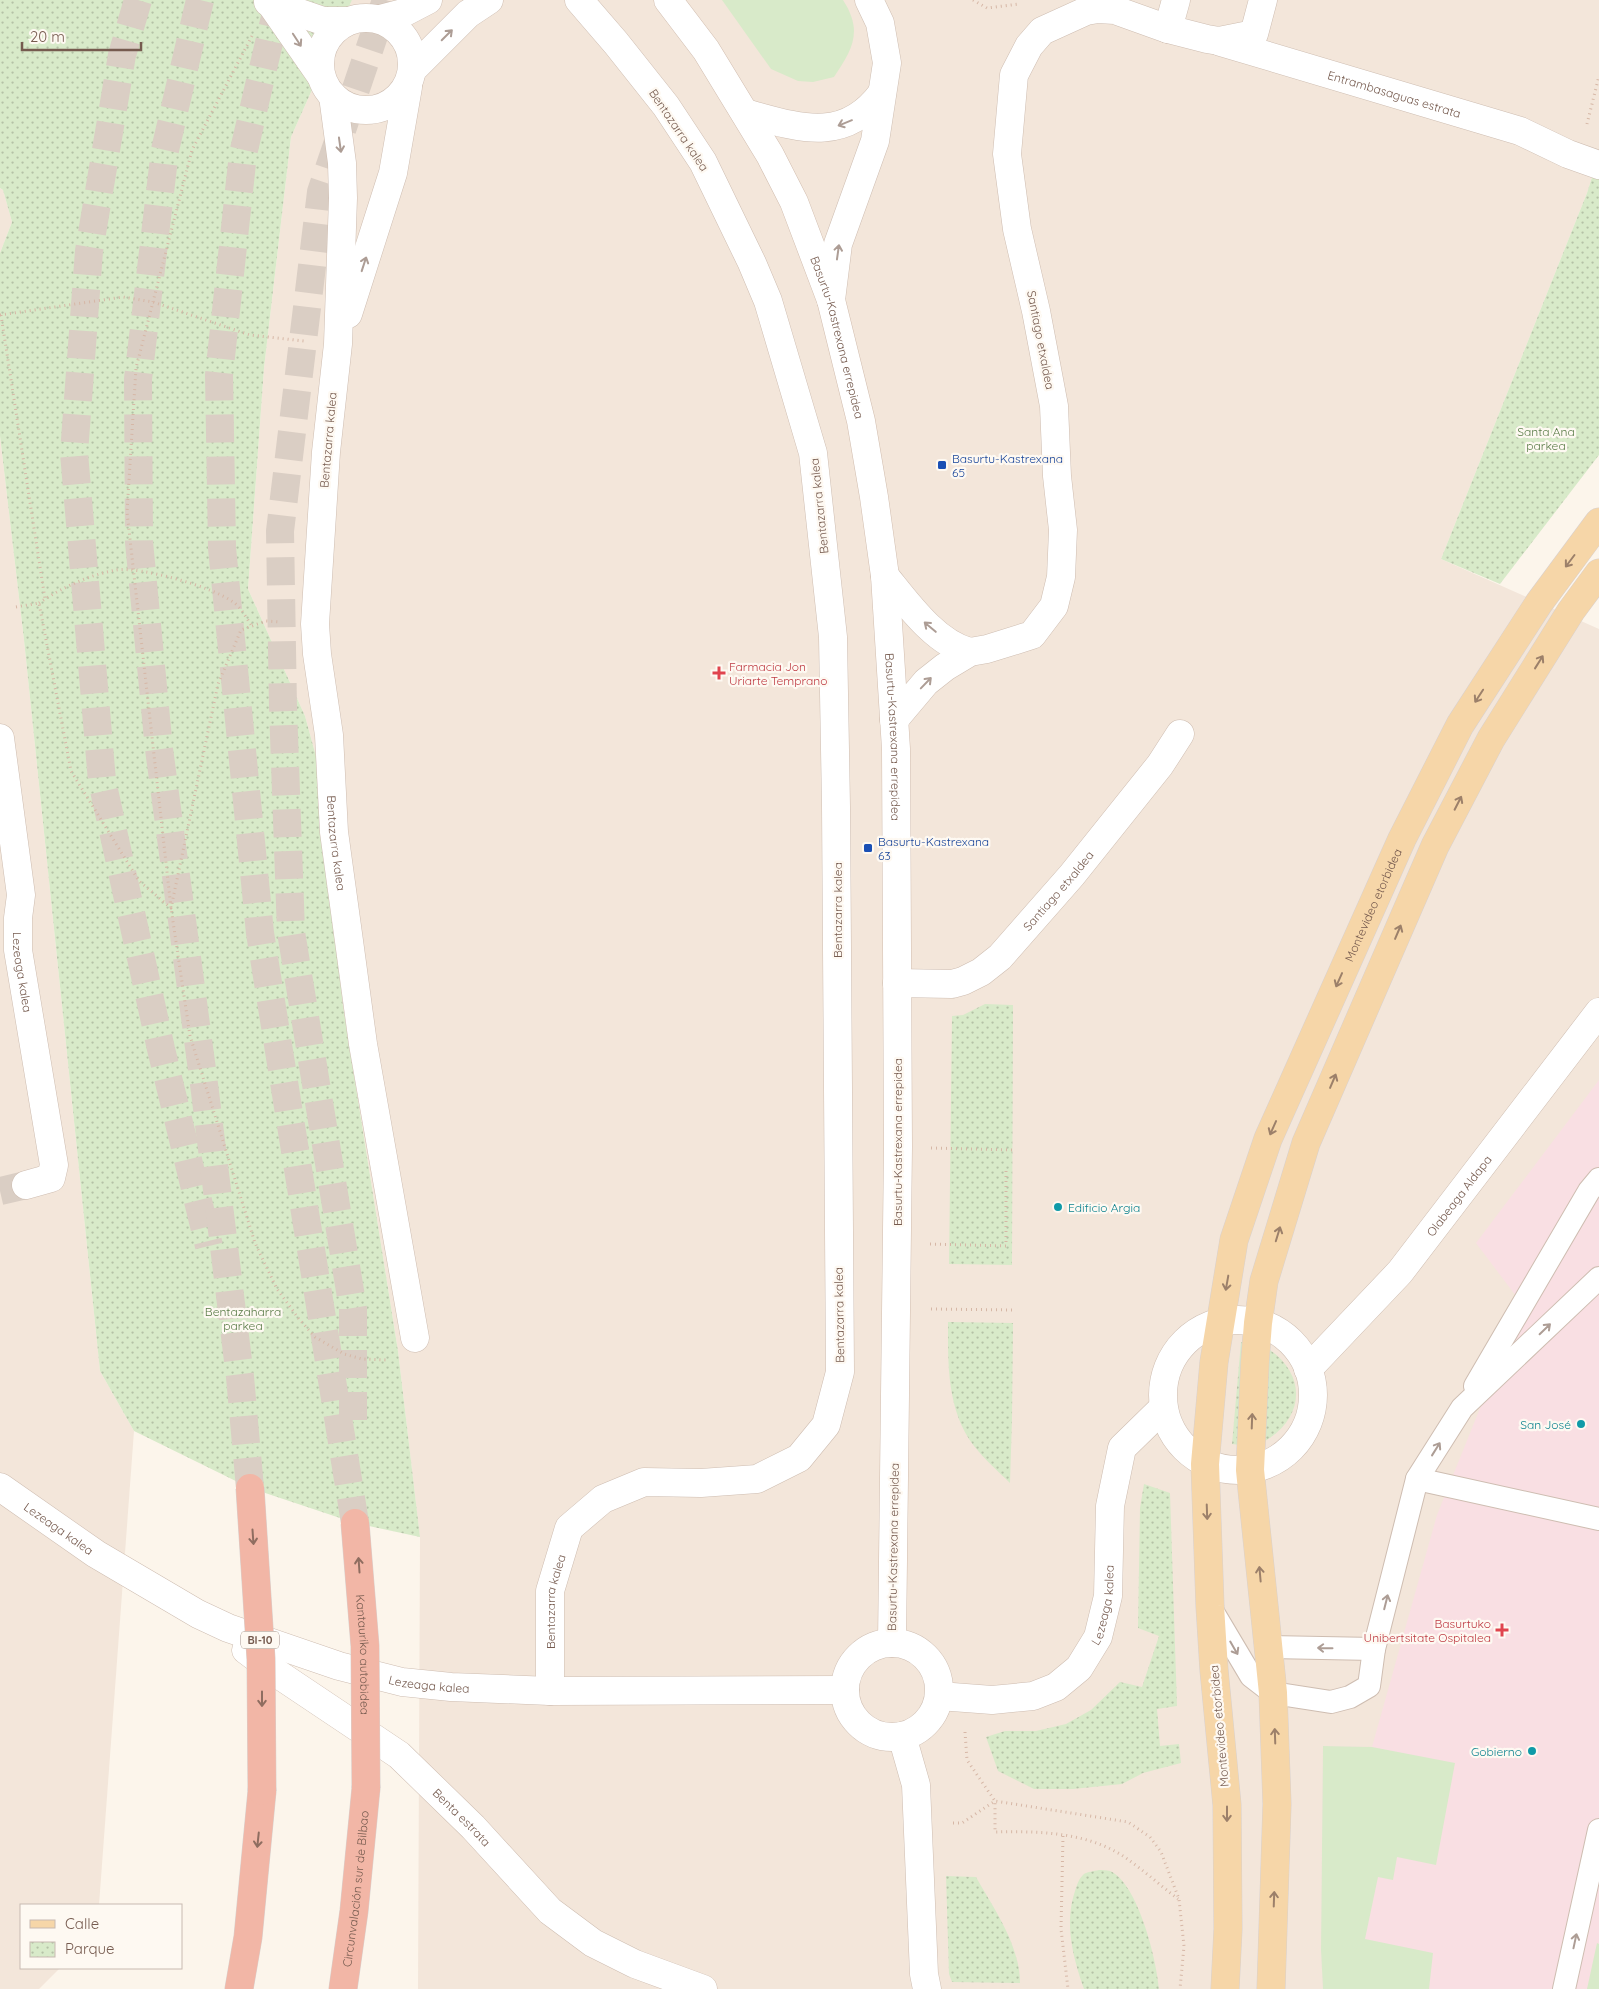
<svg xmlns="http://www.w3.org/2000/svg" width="1599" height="1989" font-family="Quicksand,sans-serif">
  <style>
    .residential { fill: #f3e6da }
    .medical { fill: #f9dfe3 }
    .grass { fill: #d8eac9 }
    .park { fill: url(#park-dots) }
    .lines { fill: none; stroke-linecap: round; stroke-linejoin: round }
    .street-tunnel { stroke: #dacec4; stroke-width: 28; stroke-dasharray: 28 14; stroke-linecap: butt }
    .highway-tunnel { stroke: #dacec4; stroke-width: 28; stroke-dasharray: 28 14; stroke-linecap: butt }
    .lane-casing { stroke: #cebdb1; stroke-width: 24 }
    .street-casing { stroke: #cebdb1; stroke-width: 29 }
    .secondary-casing { stroke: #d1bdaf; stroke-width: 29 }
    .primary-casing { stroke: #d9d1ce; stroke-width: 29 }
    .highway-casing { stroke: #d9d1ce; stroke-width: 29 }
    .path { stroke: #d6b7a6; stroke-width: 3; stroke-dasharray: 1 4; stroke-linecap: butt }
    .lane { stroke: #fff; stroke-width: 22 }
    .street { stroke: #fff; stroke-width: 28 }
    .secondary { stroke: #fff; stroke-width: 28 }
    .primary { stroke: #f6d6a8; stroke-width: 28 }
    .highway { stroke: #f2b6a6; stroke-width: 28 }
    .highway-bridge-casing { stroke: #d9d1ce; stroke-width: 29; stroke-linecap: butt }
    .highway-bridge { stroke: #f2b6a6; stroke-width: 28 }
    .oneway { stroke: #ad9d95 }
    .oneway2 { stroke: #9c806a }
    .oneway3 { stroke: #8f6d60 }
    .transit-dot { fill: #1a4fb4; stroke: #fef9f2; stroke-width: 2 }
    .health-dot { fill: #e0444e; stroke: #fef9f2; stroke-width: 2 }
    .culture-dot { fill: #0f9aa8; stroke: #fef9f2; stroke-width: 2 }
    .labels { text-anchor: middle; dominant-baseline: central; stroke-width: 4.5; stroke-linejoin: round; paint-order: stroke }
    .shield { fill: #fef9f2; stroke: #9f8a80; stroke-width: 1 }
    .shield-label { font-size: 11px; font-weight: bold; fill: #765b4f }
    .street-label { font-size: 12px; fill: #765b4f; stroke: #fef9f2 }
    .park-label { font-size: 12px; fill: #597b47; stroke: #fef9f2 }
    .transit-label { font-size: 12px; fill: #164399; stroke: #fef9f2; text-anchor: start }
    .health-label { font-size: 12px; fill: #be3a42; stroke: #fef9f2; text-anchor: start }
    .culture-label { font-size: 12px; fill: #0d838f; stroke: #fef9f2; text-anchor: end }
  </style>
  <defs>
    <pattern id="park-dots" width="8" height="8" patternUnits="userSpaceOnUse" patternTransform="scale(1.25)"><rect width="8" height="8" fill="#d8eac9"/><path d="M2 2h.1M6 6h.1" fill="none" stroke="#b4c1a6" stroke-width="1.8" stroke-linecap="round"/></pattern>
  </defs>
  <rect width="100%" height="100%" fill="#fcf5eb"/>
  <g class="residential">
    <polygon points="352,0 1599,0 1599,155 1587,193 1441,559 1599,629 1599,1989 418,1989 420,1538 398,1351 343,1006 317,760 305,716 248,589 264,368 291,137"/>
    <polygon points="0,188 3,190 12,222 0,253"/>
    <polygon points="0,436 24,640 100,1371 134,1431 99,1905 21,1905 21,1968 60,1968 39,1989 0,1989"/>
  </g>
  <polygon class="medical" points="1599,1080 1599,1989 1323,1989 1321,1950 1323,1746 1372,1747 1437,1515 1522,1304 1476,1243"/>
  <g class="grass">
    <path d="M722,0H843C863,31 853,49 834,77L813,82L798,81L771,69Z"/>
    <polygon points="1323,1746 1372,1747 1455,1763 1436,1865 1397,1857 1393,1880 1378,1877 1365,1939 1433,1953 1429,1989 1323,1989 1321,1950"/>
    <polygon points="1597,1943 1599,1944 1599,1989 1587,1989"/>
  </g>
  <g class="park">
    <polygon points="0,0 352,0 291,137 264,368 248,589 305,716 317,760 343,1006 398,1351 420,1537 355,1523 250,1488 134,1431 100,1371 24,640 0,436 0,253 12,222 3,190 0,188"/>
    <polygon points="1599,155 1599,455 1500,584 1441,559 1587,193"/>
    <polygon points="985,1004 1013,1005 1012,1265 949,1264 952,1016 963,1015"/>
    <path d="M948,1322L1013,1323L1012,1419L1010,1483C998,1471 985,1460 974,1446C947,1410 948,1366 948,1322Z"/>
    <polygon points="1241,1342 1249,1343 1240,1445 1232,1444"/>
    <path d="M1270,1350C1307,1376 1304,1418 1265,1441L1267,1372Z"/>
    <polygon points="1144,1484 1170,1493 1177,1706 1157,1709 1160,1746 1179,1744 1181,1763 1143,1773 1122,1784 1073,1789 1034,1789 998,1771 986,1737 1005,1731 1036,1731 1066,1724 1091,1710 1120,1682 1142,1687 1159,1636 1138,1628 1140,1508"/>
    <path d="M1099,1870C1102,1870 1107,1870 1110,1871C1138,1883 1157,1961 1159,1989H1084C1073,1957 1064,1924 1075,1891C1077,1885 1079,1878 1084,1874C1087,1872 1094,1871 1099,1870Z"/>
    <path d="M946,1876L976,1877C994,1909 1020,1945 1020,1983L952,1982L949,1974Z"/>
  </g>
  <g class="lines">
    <polyline class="street-tunnel" points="0,1191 26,1185"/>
    <g class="highway-tunnel">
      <polyline points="138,0 122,55 89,251 74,453 102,781 161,1049 209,1246"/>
      <polyline points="200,0 165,150 138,379 139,542 159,749 205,1092 240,1377 250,1488"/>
      <polyline points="279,0 243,154 219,375 222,548 260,933 355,1523"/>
      <polyline points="353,1420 353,1309 291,932 283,707 280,531 321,192 386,0"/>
    </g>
    <defs>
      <g id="lane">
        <polyline points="1475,1386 1589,1191 1599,1179"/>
        <polyline points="1417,1479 1599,1519"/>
        <polyline points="1210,1607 1251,1676 1273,1693 1331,1702 1350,1697 1369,1686 1374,1649 1417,1479 1462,1408 1599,1278"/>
        <polyline points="1268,1647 1374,1649"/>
        <polyline points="1564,1989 1599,1830"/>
      </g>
      <g id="street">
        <polyline points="268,2 323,21 348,21"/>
        <polyline points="271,4 321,76"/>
        <circle cx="366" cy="64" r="46"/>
        <polyline points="380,19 403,13 428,0"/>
        <polyline points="1168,29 1176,0"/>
        <path id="s1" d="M1221,42L1520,131L1568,154L1599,165"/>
        <polyline points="413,69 468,14 489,0"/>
        <path id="s2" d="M333,96L342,163L343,198L338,344L326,452L315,624L317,654L329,735L334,832L349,941L363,1044L415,1338"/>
        <path d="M745,113C797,127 844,145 882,93"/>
        <polyline points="831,300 838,244 875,141 887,63 880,23 869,0"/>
        <polyline points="348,314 393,173 408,87"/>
        <path d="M885,576C907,603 935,643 970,652"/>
        <polyline points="894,720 926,682 945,667 970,652 987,649 1032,635 1054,606 1061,577 1063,530 1057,476 1054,406 1036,311 1017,229 1007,154 1014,75 1029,46 1042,31 1086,11 1098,9 1115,10 1168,29 1207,39 1219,41 1254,34 1263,0"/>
        <path id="s3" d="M0,738L21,895L18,918V950L54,1165L51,1178L26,1185"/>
        <path id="s4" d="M897,983L952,984L963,981L981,972L1000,957L1072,875L1160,765L1180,734"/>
        <circle cx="1238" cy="1395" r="75"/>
        <path id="s5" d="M1308,1369L1400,1272L1599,1012"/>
        <path id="s6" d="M0,1487L96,1554L198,1614L228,1628L339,1666L402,1682L451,1687L550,1691L845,1690"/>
        <circle cx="892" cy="1690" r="47"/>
        <path id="s7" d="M246,1650L278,1674L399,1755L473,1827L550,1911L593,1943L635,1964L703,1989"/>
        <path id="s8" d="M550,1691V1591L569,1528L603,1499L644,1482L701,1483L757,1479L799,1458L826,1425L840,1372L836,806L833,637L813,453L768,301L752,263L703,162L666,106L616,43L579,0"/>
        <path id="s9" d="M939,1696L992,1700L1033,1696L1056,1687L1079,1668L1098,1637L1108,1596L1110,1506L1122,1448L1163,1408"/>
        <polyline points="902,1736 916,1785 924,1974 927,1989"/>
      </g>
      <g id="secondary">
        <path id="s10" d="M668,0L706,50L770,155L794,202L831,300L861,421L874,497L885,576L896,749L898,1147L892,1643"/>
      </g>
      <g id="primary">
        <path id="s11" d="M1225,1989L1228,1929L1227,1805L1214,1670L1210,1606L1205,1464L1214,1362L1234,1240L1268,1139L1402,839L1460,725L1539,603L1599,522"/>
        <polyline points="1271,1989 1277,1804 1273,1693 1250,1470 1255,1361 1258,1323 1264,1281 1306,1143 1435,846 1491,739 1571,611 1599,573"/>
      </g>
      <g id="highway">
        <polyline points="239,1989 248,1937 262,1791"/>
        <path id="s12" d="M343,1989L354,1911L366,1788"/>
      </g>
    </defs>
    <use href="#lane" class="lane-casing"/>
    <use href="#street" class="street-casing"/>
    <use href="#secondary" class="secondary-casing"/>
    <use href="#primary" class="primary-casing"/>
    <use href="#highway" class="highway-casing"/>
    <g class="path">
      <polyline points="973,0 987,8 1019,4"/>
      <polyline points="252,36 192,150 136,368 127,512 171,908 190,1036 255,1243 277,1289 299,1319 315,1337 344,1354 362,1359 388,1360"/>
      <polyline points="1587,124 1599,76"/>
      <polyline points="0,315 123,297 153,302 250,335 304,341"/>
      <polyline points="1,315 45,599"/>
      <path d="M39,603C61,588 89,575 116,570C140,566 213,587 233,602C241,607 246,618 252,626"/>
      <polyline points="16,607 39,603 71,771 139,881 171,908 218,684 241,630 266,621 281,622"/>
      <polyline points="931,1148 1013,1150"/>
      <polyline points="930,1244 1006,1246 1006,1168"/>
      <polyline points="931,1309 1013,1310"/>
      <path d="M965,1732L967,1760L995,1801V1832C1038,1831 1086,1832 1123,1856C1142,1869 1160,1885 1178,1899"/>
      <polyline points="953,1823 962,1823 995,1801 1128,1822 1150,1837 1161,1852 1179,1899 1184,1946 1180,1989"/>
      <polyline points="1063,1836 1061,1929 1068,1989"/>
    </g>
    <use href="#lane" class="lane"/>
    <use href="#street" class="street"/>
    <use href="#secondary" class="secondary"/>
    <use href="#primary" class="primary"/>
    <use href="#highway" class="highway"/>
    <defs>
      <g id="highway-bridge">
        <polyline points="250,1488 261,1659 262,1791"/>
        <path id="s13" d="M355,1523L365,1646L366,1788"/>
      </g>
    </defs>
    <use href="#highway-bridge" class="highway-bridge-casing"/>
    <use href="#highway-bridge" class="highway-bridge"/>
  </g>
  <defs><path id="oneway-shaft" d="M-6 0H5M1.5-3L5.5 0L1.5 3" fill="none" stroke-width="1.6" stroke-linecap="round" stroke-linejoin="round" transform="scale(1.25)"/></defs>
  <g class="oneway">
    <use href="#oneway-shaft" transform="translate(447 35) rotate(-45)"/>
    <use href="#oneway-shaft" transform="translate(297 40) rotate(57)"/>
    <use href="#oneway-shaft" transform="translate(845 123) rotate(158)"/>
    <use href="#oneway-shaft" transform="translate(340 145) rotate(82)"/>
    <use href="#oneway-shaft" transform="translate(838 252) rotate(-82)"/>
    <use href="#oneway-shaft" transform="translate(364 264) rotate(-72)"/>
    <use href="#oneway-shaft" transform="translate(930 627) rotate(-140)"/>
    <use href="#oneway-shaft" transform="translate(926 683) rotate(-46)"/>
    <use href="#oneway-shaft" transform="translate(1545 1329) rotate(-44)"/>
    <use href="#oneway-shaft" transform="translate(1436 1449) rotate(-58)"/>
    <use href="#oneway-shaft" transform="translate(1386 1602) rotate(-76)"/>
    <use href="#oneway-shaft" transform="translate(1234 1648) rotate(60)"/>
    <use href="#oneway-shaft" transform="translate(1325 1648) rotate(-179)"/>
    <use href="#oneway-shaft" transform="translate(1575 1941) rotate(-78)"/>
  </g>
  <g class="oneway2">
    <use href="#oneway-shaft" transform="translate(1570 561) rotate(127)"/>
    <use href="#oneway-shaft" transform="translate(1539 662) rotate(-58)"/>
    <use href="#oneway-shaft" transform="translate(1479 696) rotate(123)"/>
    <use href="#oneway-shaft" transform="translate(1458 803) rotate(-63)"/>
    <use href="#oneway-shaft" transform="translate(1398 932) rotate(-67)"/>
    <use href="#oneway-shaft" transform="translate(1339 980) rotate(114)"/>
    <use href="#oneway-shaft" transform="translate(1333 1081) rotate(-67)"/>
    <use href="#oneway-shaft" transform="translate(1273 1128) rotate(114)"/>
    <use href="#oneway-shaft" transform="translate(1278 1234) rotate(-73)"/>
    <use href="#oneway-shaft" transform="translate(1227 1283) rotate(100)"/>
    <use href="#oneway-shaft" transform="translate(1252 1421) rotate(-88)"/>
    <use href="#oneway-shaft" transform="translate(1207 1512) rotate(88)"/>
    <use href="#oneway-shaft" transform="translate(1260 1574) rotate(-95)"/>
    <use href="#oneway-shaft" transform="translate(1275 1736) rotate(-92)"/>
    <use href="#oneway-shaft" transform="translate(1227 1814) rotate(90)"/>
    <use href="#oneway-shaft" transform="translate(1274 1899) rotate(-88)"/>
  </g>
  <g class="oneway3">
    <use href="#oneway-shaft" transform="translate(253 1537) rotate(86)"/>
    <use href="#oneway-shaft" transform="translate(359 1565) rotate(-94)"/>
    <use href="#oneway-shaft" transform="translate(262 1699) rotate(90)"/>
    <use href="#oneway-shaft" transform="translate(258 1840) rotate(96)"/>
  </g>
  <g class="transit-dot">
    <rect x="937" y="460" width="10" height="10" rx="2.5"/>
    <rect x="863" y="843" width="10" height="10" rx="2.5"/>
  </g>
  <g class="health-dot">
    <path d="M716.5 665.5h5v5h5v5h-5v5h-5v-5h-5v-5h5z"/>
    <path d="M1499.5 1622.5h5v5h5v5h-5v5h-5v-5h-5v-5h5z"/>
  </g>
  <g class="culture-dot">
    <circle cx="1058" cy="1207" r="5"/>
    <circle cx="1581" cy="1424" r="5"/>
    <circle cx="1532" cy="1751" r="5"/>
  </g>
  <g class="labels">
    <rect class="shield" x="241" y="1631.5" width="38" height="17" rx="4"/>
    <g class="shield-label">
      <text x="260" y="1640">BI-10</text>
    </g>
    <g class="street-label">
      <text stroke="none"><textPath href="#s1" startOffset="181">Entrambasaguas estrata</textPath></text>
      <text transform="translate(679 130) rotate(56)">Bentazarra kalea</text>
      <text stroke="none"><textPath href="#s10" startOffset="381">Basurtu-Kastrexana errepidea</textPath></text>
      <text transform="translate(1041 340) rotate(79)">Santiago etxaldea</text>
      <text transform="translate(328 440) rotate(-85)">Bentazarra kalea</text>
      <text transform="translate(819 506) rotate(-96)">Bentazarra kalea</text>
      <text stroke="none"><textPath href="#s10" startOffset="786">Basurtu-Kastrexana errepidea</textPath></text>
      <text stroke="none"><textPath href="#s2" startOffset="750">Bentazarra kalea</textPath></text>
      <text stroke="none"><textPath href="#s4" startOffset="199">Santiago etxaldea</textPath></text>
      <text stroke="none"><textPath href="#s11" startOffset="1115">Montevideo etorbidea</textPath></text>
      <text transform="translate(837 910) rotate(-90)">Bentazarra kalea</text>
      <text stroke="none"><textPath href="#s3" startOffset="236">Lezeaga kalea</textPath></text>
      <text transform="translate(897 1142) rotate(-90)">Basurtu-Kastrexana errepidea</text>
      <text stroke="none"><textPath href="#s5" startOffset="230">Olabeaga Aldapa</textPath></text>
      <text transform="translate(839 1315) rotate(-91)">Bentazarra kalea</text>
      <text stroke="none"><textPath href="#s6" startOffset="72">Lezeaga kalea</textPath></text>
      <text transform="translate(893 1547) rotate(-89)">Basurtu-Kastrexana errepidea</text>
      <text stroke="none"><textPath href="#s8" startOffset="90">Bentazarra kalea</textPath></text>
      <text stroke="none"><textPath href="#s9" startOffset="218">Lezeaga kalea</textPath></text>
      <text stroke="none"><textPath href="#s13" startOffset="132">Kantauriko autobidea</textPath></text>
      <text stroke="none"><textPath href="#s6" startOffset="478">Lezeaga kalea</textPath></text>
      <text transform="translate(1219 1726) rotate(-95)">Montevideo etorbidea</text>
      <text stroke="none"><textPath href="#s7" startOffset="274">Benta estrata</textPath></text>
      <text stroke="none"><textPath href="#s12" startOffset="101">Circunvalación sur de Bilbao</textPath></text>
    </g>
    <g class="park-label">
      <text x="1546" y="431">Santa Ana<tspan x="1546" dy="14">parkea</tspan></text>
      <text x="243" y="1311">Bentazaharra<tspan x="243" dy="14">parkea</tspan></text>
    </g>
    <g class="transit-label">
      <text x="952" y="458">Basurtu-Kastrexana<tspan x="952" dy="14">65</tspan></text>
      <text x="878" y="841">Basurtu-Kastrexana<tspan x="878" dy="14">63</tspan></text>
    </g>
    <g class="health-label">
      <text x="729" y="666">Farmacia Jon<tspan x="729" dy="14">Uriarte Temprano</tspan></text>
      <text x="1491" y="1623" text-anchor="end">Basurtuko<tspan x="1491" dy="14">Unibertsitate Ospitalea</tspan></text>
    </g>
    <g class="culture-label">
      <text x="1068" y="1207" text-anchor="start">Edificio Argia</text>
      <text x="1571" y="1424">San José</text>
      <text x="1522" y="1751">Gobierno</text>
    </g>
  </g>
  <rect x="20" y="1904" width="162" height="65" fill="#fef9f2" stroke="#c8bab1"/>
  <rect x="30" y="1920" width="25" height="8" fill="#f6d6a8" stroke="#c8bab1"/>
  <text x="65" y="1929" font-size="15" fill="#765b4f">Calle</text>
  <rect x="30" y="1942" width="25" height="15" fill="url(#park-dots)" stroke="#c8bab1"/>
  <text x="65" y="1954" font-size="15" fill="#765b4f">Parque</text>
  <path d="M22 42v8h119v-8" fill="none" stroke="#765b4f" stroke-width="2.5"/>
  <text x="30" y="42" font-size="15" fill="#765b4f" stroke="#fef9f2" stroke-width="4" paint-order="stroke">20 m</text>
</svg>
